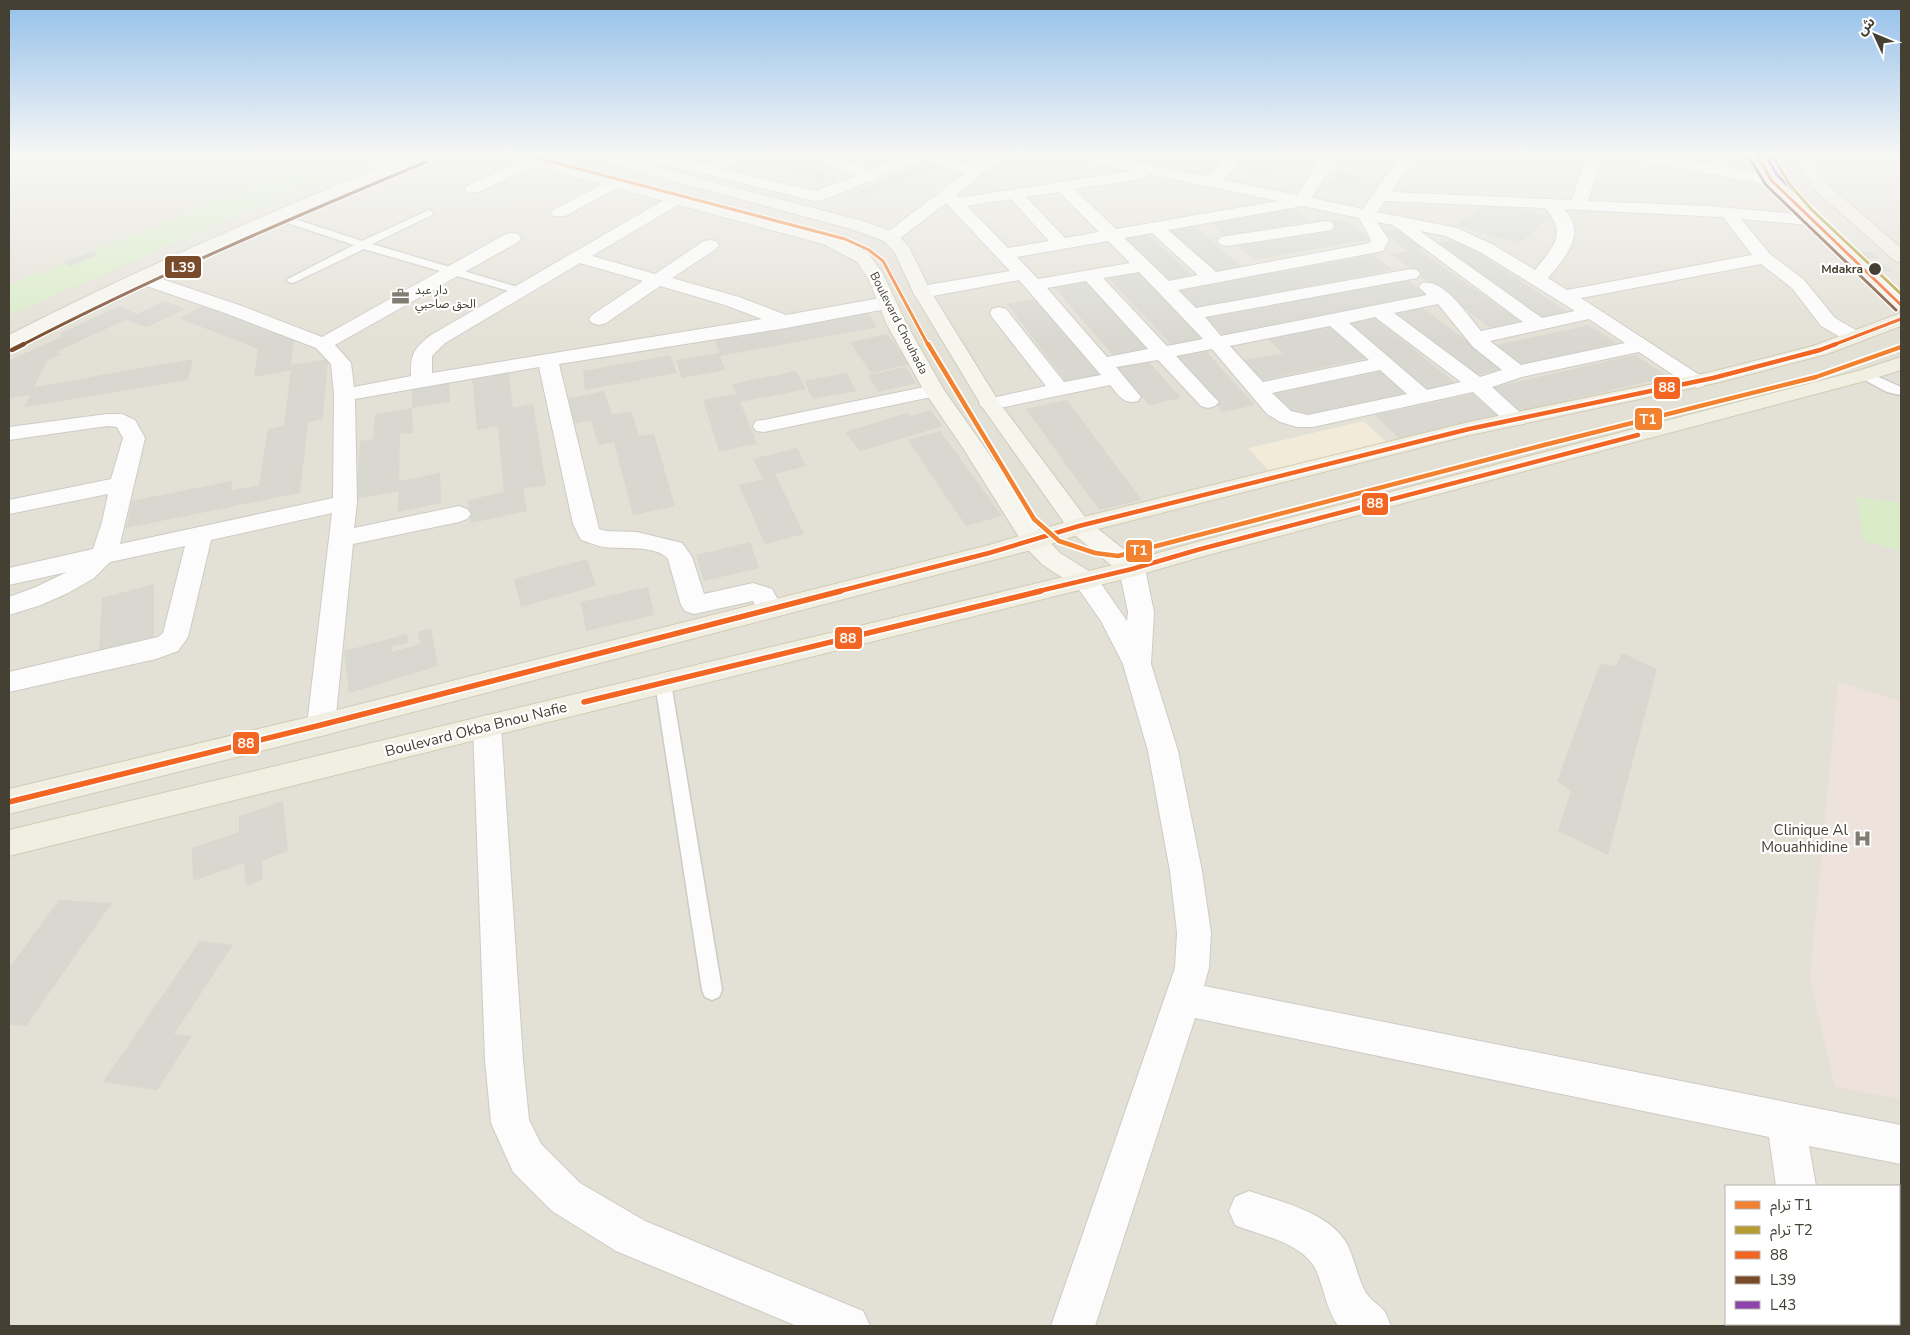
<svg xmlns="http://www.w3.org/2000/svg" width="1910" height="1335" font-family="'Nunito Sans','Noto Sans Arabic',sans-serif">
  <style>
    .residential { fill: #e3e0d5; fill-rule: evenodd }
    .commercial { fill: #f2ebda }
    .medical { fill: #eee2dc }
    .green { fill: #d9ebc7 }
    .building { fill: #d8d7d0 }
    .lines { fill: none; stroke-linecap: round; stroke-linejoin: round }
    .lane-casing { stroke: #cdcbc5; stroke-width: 3 }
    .street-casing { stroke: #cdcbc5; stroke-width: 2 }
    .secondary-casing { stroke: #ceccbf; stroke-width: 2 }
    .primary-casing { stroke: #d1ccb5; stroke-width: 2 }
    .lane { fill: #fcfcfc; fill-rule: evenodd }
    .street { fill: #fcfcfc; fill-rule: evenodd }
    .secondary { fill: #f6f5ee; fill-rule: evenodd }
    .primary { fill: #f1eee2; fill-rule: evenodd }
    .bus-1-far2-casing { stroke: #fff; stroke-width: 5.5 }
    .bus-1-far1-casing { stroke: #fff; stroke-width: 8 }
    .bus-1-casing { stroke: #fff; stroke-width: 9 }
    .bus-2-far1-casing { stroke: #fff; stroke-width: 5.5 }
    .bus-2-casing { stroke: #fff; stroke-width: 8 }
    .bus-3-casing { stroke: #fff; stroke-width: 5.5 }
    .bus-1-far2 { stroke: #f26522; stroke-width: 3 }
    .bus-1-far1 { stroke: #f26522; stroke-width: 4.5 }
    .bus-1 { stroke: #f26522; stroke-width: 5.5 }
    .bus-2-far1 { stroke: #7a4b2a; stroke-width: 3 }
    .bus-2 { stroke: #7a4b2a; stroke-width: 4.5 }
    .bus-3 { stroke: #8e44ad; stroke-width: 3 }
    .tram-1-far1-casing { stroke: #fff; stroke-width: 5.5 }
    .tram-1-casing { stroke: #fff; stroke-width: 8 }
    .tram-2-casing { stroke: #fff; stroke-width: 5.5 }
    .tram-1-far1 { stroke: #f38230; stroke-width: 3 }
    .tram-1 { stroke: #f38230; stroke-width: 4.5 }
    .tram-2 { stroke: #b59d31; stroke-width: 3 }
    .stop-dot { fill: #454034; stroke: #fff; stroke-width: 2 }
    .labels { text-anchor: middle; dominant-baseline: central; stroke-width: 4.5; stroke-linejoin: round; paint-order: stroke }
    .far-stop-label { font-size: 12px; font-weight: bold; fill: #454034; stroke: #fff; text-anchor: end }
    .far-poi-label { font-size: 12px; fill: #454034; stroke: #fff; text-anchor: start }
    .far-street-label { font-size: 12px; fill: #454034; stroke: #fff }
    .street-label { font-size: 15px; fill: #454034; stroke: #fff }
    .poi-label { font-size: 15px; fill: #454034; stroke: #fff; text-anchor: end }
    .line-badge { stroke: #fff; stroke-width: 2 }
    .badge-label { font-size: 14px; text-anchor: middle; font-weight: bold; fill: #fff }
  </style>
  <rect width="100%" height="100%" fill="#eeeee8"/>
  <path class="residential" d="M9,155H1901V1326H9ZM1726,1186H1899V1324H1726Z"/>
  <polygon class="commercial" points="1364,421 1386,442 1269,471 1248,448"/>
  <polygon class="medical" points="1838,682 1901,701 1901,1099 1835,1087 1810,978"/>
  <g class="green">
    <polygon points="332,155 341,155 360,161 360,164 9,315 9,285"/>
    <polygon points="1857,497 1901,503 1901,550 1863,541"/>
  </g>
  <g class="building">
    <polygon points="769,155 783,155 837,179 817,184 780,167 783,165 776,162 772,163 760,158"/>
    <polygon points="850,155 884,155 893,158 883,163 876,160 869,163"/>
    <polygon points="1111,155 1222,155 1204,175"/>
    <polygon points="1261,155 1287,155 1265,179 1242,174"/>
    <polygon points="925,163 937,168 858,201 846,196"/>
    <polygon points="1337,171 1367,177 1358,190 1327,184"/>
    <polygon points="1486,203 1506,204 1550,217 1518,244 1457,225"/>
    <polygon points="1292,207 1310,221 1226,236 1209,222"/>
    <polygon points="1344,219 1371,239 1254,260 1237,245 1334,229 1325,222"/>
    <polygon points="1195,226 1242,267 1213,272 1168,231"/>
    <polygon points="1401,228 1428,247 1418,249 1524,324 1495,331 1391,254 1408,251 1381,232"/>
    <polygon points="1148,234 1193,276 1164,281 1121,239"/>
    <polygon points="1460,239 1504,270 1571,314 1541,320 1433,244"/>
    <polygon points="1860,251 1871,252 1879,258 1867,258"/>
    <polygon points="90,252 99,254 71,266 63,263"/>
    <polygon points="1373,255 1393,270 1195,308 1176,291"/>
    <polygon points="1874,264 1885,265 1893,272 1882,271"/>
    <polygon points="1135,270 1181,314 1207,340 1174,347 1105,275"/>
    <polygon points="1087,278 1152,350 1116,358 1051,284"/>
    <polygon points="1406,279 1428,295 1225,336 1206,318"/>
    <polygon points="1039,298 1065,331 1101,377 1067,383 1007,304"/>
    <polygon points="164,301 185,309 147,327 125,320 56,352 61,354 47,361 34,387 193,359 188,380 24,407 31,395 9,398 9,363 10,360 63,336 59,334 119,306 138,314"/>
    <polygon points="207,304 294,337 291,365 328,359 323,419 308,422 300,493 126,528 132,501 232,481 231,491 259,485 268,429 284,426 291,370 254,377 258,349 179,318"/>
    <polygon points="1420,306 1504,369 1471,376 1389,312"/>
    <polygon points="865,309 877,327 720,356 725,370 682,378 676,360 719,353 714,337"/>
    <polygon points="1372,316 1458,385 1425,392 1342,322"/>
    <polygon points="1328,325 1367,358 1258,381 1237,361 1283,353 1266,337"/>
    <polygon points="1589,325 1616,343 1515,367 1488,347"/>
    <polygon points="887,334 909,364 871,373 850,342"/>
    <polygon points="1205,350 1238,387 1255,405 1223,412 1172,356"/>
    <polygon points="670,355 677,373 585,390 583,371"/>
    <polygon points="1635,355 1668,377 1516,412 1486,389"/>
    <polygon points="1147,360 1181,398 1149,405 1116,366"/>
    <polygon points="906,367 916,383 878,392 868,375"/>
    <polygon points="508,370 513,408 533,404 546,485 523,489 527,511 471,523 468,500 504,492 498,426 477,430 472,376"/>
    <polygon points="796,371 806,389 740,402 757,444 719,451 703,400 737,394 732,384"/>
    <polygon points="1383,371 1409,393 1295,417 1273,394"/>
    <polygon points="847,373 856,391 813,399 804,381"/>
    <polygon points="449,378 450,402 412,408 412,384"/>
    <polygon points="604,391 612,415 631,411 639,436 654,434 675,506 633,515 614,442 598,445 591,420 571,424 565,399"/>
    <polygon points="1472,394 1500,417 1400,439 1375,415"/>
    <polygon points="1067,400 1113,462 1142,500 1099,510 1026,409"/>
    <polygon points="412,408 413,433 400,434 399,481 440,473 441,503 397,512 399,491 356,499 360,441 373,439 375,414"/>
    <polygon points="930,410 943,426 860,451 845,432 908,413 910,416"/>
    <polygon points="940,431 1002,516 966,526 908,440"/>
    <polygon points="797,448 806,466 775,474 804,534 765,544 739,485 763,479 753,459"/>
    <polygon points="750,542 759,568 704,581 696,555"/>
    <polygon points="587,559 596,586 521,607 514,579"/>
    <polygon points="154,584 154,637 99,651 102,598"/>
    <polygon points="648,587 654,615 586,631 581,602"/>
    <polygon points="431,629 438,666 349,693 344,651 407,634 408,643 391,647 392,652 420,644 418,632"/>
    <polygon points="1622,653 1657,669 1608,855 1558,831 1571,791 1557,781 1600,664 1616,666"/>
    <polygon points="283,801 288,851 262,861 263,879 246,886 244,863 193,881 192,848 239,832 239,816"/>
    <polygon points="59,900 112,903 26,1026 9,1025 9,968"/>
    <polygon points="200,941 233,945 174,1034 192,1036 157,1090 103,1082"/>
  </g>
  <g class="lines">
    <defs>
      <g id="lane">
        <polygon points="429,210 434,213 432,215 372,244 524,289 525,291 524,293 516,293 364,249 295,282 291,283 286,280 354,245 273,218 273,214 279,214 362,241"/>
        <polygon points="1865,371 1901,387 1901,395 1887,392 1861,378 1859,375"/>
        <polygon points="663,677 669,679 671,683 722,990 719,997 712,1000 705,997 702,990 655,683 657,679"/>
      </g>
      <g id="street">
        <path d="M362,155H379L386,166L383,169C373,172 367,163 362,155Z"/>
        <path d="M636,155H662L703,165L731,155H752L750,158L721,169L815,191L856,176L815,158L813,155H833L870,170L909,155H940L973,167L990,155H1006L956,195L959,198L1132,171L1074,158L1072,155H1100L1208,177L1230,155H1245L1223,180L1297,195L1315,168L1313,155H1327L1331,168L1311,198L1363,209L1401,155H1417L1391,192L1572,200L1587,155H1602L1588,201L1708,206L1817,216L1819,220L1817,224L1811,225L1741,219L1770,254L1804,280L1835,318L1861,333L1864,337L1861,341L1854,343L1847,341L1821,326L1792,288L1761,264L1581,298L1704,378L1707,382L1704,386L1697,388L1690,386L1639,352L1522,377L1492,387L1527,419L1524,424L1516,425L1508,424L1473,392L1313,427H1297L1280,422L1267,414L1212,349L1176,356L1215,398L1219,402L1215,406L1208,408L1201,406L1158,360L1116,367L1141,397L1138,401C1124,405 1119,396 1110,385L990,410L983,408L979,404L983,400L1046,386L992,317L990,313L992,309L999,307L1006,309L1064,382L1101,375L1019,280L922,298L915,296L913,292L915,288L922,286L1010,271L946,203L896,241L890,242L884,241L881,237L964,174L924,159L829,198L815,201L639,158ZM1149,174L1278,201L1116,229L1074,189L1141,179L1146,177ZM1059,192L1099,232L1065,238L1026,197ZM1011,199L1049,241L1008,248L967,206ZM1385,201L1545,208C1568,233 1553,248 1535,270L1492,244L1457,228L1377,212ZM1303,206L1359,218L1371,240L1370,243L1216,272L1168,230ZM1564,209L1723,217L1752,255L1567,290L1548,278C1565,257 1588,234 1564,209ZM1377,222L1393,225L1523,322L1481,331C1468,316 1444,278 1422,283L1419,287L1427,295L1221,336L1205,317L1417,278L1420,274L1417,270L1411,269L1196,308L1178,290L1383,251L1389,240ZM1420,231L1446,236L1480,252L1575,311L1542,318ZM1152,233L1198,275L1169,281L1124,238ZM1108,241L1130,263L1038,279L1017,257ZM1139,272L1203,339L1167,346L1103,278ZM1086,281L1148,349L1107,357L1047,288ZM1438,304L1473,347L1502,370L1480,377L1394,313ZM1375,317L1461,382L1427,390L1349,323ZM1589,319L1625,343L1521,365L1490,341ZM1330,326L1369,360L1263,382L1230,346ZM1380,370L1407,394L1308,415L1291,411L1272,393Z"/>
        <polygon points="1624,155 1657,155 1771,175 1777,177 1779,180 1777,183 1771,185 1632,160 1627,158"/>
        <polygon points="532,156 537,158 540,161 537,164 479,192 467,192 465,189 467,186"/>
        <polygon points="615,178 621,180 623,183 621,186 565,216 553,216 551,213 553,210"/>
        <path d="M677,194L683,196L685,199L683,202L592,256L655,274L704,241L710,240L716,241L719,245L716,249L672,278L739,297L786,315L886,297L893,299L895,303L893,307L886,309L786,328L559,364L599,529L606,531L637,532L682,543L692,557L704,594L753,583L772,589L783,609L779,615L770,618L761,615L753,601L694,614L685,611L681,605L668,559C655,544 622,550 604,547C596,546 589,542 581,540L573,524L539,367L355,399L357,503L354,528L459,506L467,509L471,514L467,519L459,522L353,544L335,725L331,733L321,736L311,733L307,725L332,513L211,540L188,637L178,651L156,659L9,692V672L158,637L163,633L185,546L110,562L94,578L68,593L41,605L9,615V597L36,587L67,572L9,585V568L93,549L102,522L108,494L9,514V500L111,479L123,438L117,427L107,426L9,440V427L107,414H122L135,420L145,438L120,544L333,498L334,395L331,364L316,348L225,313L135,282L132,278L135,274L141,273L147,274L239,305L322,337L506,234L512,233L518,234L521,238L518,242L335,345L351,363L354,387L411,376C410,355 414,348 431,335L671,196ZM580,263L643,281L592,315L589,319L592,323L599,325L606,323L660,286L725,305L762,319L432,373V356L445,343Z"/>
        <polygon points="1326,221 1332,222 1334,226 1332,230 1227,246 1221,245 1218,241 1221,237 1227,236"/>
        <polygon points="934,385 941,387 944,391 941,395 764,432 756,431 753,426 756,421 764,420"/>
        <polygon points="1132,561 1141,563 1145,569 1154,612 1151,664 1178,751 1202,871 1211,933 1209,968 1204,986 1901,1125 1901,1164 1809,1146 1816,1186 1776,1186 1769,1137 1195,1018 1095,1326 1051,1326 1175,968 1177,933 1170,871 1148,751 1123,664 1101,621 1073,581 1077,575 1086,572 1095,575 1127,621 1128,612 1119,569 1123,563"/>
        <polygon points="487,715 497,718 501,726 523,1060 529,1120 541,1144 580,1183 645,1221 863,1311 870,1326 797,1326 616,1251 552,1211 513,1172 491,1123 485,1060 473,726 477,718"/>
        <path d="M1249,1191C1281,1202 1332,1213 1348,1246C1355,1261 1358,1279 1366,1293C1371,1301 1380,1305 1385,1312C1387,1316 1389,1322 1391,1326H1338C1327,1310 1324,1290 1317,1272C1304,1242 1261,1236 1235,1225L1229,1211L1235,1197Z"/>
        <polygon points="1796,1324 1840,1324 1841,1326 1797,1326"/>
      </g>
      <g id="secondary">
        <path d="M410,155H431L428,158C289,217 150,276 16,347L9,349V335C139,268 274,211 410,155Z"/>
        <polygon points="502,155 527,155 835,236 869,254 883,274 906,323 944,390 985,448 1043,535 1060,553 1095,575 1099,581 1095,587 1086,590 1077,587 1043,565 1025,547 963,448 924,391 886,323 868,278 857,262 823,244 505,158"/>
        <polygon points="585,155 610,155 863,221 896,233 909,247 931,292 999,402 1088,521 1141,563 1145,569 1141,575 1132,577 1123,575 1070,531 983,408 913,292 895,253 884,241 851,229 588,158"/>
      </g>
      <g id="primary">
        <polygon points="1750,155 1764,155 1777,177 1901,295 1901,311 1894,309 1765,183"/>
        <polygon points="1792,155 1807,155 1828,185 1901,248 1901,262 1895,261 1816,191"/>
        <polygon points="1901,313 1901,326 1827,354 1720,382 1470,435 1086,532 1043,547 989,561 321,736 9,814 9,789 321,714 989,545 1079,518 1469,422 1711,372 1813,346"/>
        <polygon points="1901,357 1901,370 1872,379 1204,556 1132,577 9,856 9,830 1130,561 1197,542 1858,371"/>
      </g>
    </defs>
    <use href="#lane" class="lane-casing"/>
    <use href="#street" class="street-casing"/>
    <use href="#secondary" class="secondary-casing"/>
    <use href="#primary" class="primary-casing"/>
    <use href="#lane" class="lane"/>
    <use href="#street" class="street"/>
    <use href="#secondary" class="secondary"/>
    <use href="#primary" class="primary"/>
    <defs>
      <g id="bus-1-far2">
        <polyline points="1757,155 1771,180 1901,305"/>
        <polyline points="1833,345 1901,319"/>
      </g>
      <g id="bus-1-far1">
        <polyline points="836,592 989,553 1079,526 1469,429 1713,378 1820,350 1836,344"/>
        <polyline points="1035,592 1132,569 1197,550 1638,435"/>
      </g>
      <g id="bus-1">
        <polyline points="584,702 1041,591"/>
        <polyline points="9,802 321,725 841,591"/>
      </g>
      <g id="bus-2-far1">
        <polyline points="1750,159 1766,185 1896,310"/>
        <path d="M22,345C153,277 289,219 426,162"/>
      </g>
      <polyline id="bus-2" points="12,350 24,344"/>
      <polyline id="bus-3" points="1766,155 1777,175 1901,295"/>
    </defs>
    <use href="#bus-1-far2" class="bus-1-far2-casing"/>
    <use href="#bus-1-far1" class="bus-1-far1-casing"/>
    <use href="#bus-1" class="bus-1-casing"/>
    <use href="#bus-2-far1" class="bus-2-far1-casing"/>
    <use href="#bus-2" class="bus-2-casing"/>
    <use href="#bus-3" class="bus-3-casing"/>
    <use href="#bus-1-far2" class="bus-1-far2"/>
    <use href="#bus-1-far1" class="bus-1-far1"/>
    <use href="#bus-1" class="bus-1"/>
    <use href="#bus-2-far1" class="bus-2-far1"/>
    <use href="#bus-2" class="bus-2"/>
    <use href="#bus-3" class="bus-3"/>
    <defs>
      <polyline id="tram-1-far1" points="526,155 845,239 869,250 883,261 928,345"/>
      <polyline id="tram-1" points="928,344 1034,519 1059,541 1095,553 1118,556 1544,445 1816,377 1901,347"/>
      <polyline id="tram-2" points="1772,155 1790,185 1811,209 1901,294"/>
    </defs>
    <use href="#tram-1-far1" class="tram-1-far1-casing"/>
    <use href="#tram-1" class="tram-1-casing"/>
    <use href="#tram-2" class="tram-2-casing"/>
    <use href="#tram-1-far1" class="tram-1-far1"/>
    <use href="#tram-1" class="tram-1"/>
    <use href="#tram-2" class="tram-2"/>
  </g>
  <linearGradient id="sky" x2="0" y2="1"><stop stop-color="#94c0ea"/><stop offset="0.45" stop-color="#f7f7f5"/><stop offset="1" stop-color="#f7f7f5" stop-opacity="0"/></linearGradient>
  <rect width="1910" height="342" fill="url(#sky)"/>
  <defs>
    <symbol id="office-bare" viewBox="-9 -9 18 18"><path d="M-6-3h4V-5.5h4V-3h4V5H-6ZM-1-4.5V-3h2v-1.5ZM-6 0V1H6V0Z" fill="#807d73" stroke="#fff" stroke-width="2.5" paint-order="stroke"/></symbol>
    <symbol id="hospital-bare" viewBox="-9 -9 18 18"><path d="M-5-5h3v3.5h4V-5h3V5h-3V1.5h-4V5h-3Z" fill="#807d73" stroke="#fff" stroke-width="2.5" paint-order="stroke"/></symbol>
  </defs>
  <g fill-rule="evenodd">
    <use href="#office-bare" x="388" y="284" width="25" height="25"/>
    <use href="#hospital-bare" x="1850" y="826" width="25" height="25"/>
  </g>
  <circle class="stop-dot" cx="1875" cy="269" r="7"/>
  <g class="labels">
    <g class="far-stop-label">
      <text x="1863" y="269">Mdakra</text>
    </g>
    <g class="far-poi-label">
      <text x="415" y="290">دار عبد<tspan x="415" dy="14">الحق صاحبي</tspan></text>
    </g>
    <g class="far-street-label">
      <text transform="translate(899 323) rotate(63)">Boulevard Chouhada</text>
    </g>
    <g class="street-label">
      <text transform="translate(476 729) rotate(-14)">Boulevard Okba Bnou Nafie</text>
    </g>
    <g class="poi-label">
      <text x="1848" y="830">Clinique Al<tspan x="1848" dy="17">Mouahhidine</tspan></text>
    </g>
  </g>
  <g class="line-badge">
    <rect x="164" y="255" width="38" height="24" rx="5" fill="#7a4b2a"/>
    <rect x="1653" y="376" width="28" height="24" rx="5" fill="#f26522"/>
    <rect x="1634" y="407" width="29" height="24" rx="5" fill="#f38230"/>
    <rect x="1361" y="492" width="28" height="24" rx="5" fill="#f26522"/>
    <rect x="1125" y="539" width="28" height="24" rx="5" fill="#f38230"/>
    <rect x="834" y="626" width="29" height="24" rx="5" fill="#f26522"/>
    <rect x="232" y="731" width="28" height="24" rx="5" fill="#f26522"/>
  </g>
  <g class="badge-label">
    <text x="183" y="272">L39</text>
    <text x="1667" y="392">88</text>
    <text x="1648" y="424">T1</text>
    <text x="1375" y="508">88</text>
    <text x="1139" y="555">T1</text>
    <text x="848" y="643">88</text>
    <text x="246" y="748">88</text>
  </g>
  <rect width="1910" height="1335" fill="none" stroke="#454034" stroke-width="20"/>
  <rect x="1725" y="1185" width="175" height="140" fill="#ffffff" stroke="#b5b3ae"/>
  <rect x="1735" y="1201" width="25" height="8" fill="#f38230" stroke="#b5b3ae"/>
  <text x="1770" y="1210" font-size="15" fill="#454034">ترام T1</text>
  <rect x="1735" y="1226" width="25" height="8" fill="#b59d31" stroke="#b5b3ae"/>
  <text x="1770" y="1235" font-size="15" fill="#454034">ترام T2</text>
  <rect x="1735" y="1251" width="25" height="8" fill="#f26522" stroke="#b5b3ae"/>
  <text x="1770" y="1260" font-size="15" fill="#454034">88</text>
  <rect x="1735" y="1276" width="25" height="8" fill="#7a4b2a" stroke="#b5b3ae"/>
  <text x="1770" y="1285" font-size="15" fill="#454034">L39</text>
  <rect x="1735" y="1301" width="25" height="8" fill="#8e44ad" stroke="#b5b3ae"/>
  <text x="1770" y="1310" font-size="15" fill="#454034">L43</text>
  <g transform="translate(1875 35) rotate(314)" stroke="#ffffff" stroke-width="4" paint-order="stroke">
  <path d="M0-4L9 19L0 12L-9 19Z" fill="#454034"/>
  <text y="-8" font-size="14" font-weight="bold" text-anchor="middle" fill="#454034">ش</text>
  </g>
</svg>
